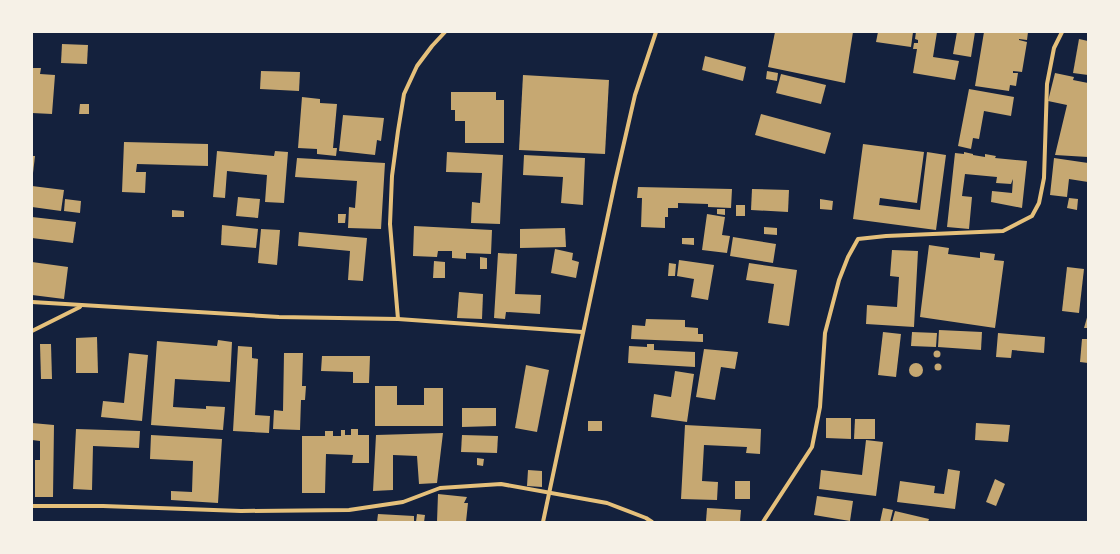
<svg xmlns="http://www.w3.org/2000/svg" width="1120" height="554" font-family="'Public Sans',sans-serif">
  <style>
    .building { fill: #c6a872 }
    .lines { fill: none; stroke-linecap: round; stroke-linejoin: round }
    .minor { stroke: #e5c07b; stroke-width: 4 }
  </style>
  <rect width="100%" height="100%" fill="#14213d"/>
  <g class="building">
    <polygon points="775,32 853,32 845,83 768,67"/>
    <polygon points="878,32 913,32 911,47 876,42"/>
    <polygon points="916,32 937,32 933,57 959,61 955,80 913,73 917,49 913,49 914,43 918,43 918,40 915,39"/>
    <polygon points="957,32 975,32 971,57 953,54"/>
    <polygon points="984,32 1028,32 1027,40 1019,39 1019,40 1027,42 1022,72 1013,71 1013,73 1018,73 1016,86 1010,85 1009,91 975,86"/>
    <polygon points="1079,39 1088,41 1088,75 1073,73"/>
    <polygon points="62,44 88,45 87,64 61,63"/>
    <polygon points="705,56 746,67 743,81 702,70"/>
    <polygon points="32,68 41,68 40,74 55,75 52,114 32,113"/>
    <polygon points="261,71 300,72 299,91 260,89"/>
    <polygon points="767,71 778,73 777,81 766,79"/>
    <polygon points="1055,73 1074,77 1073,80 1088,83 1088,157 1055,155 1067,105 1048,101"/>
    <polygon points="781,74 826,85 821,104 776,93"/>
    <polygon points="523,75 609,80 605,154 519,150"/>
    <polygon points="969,89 1014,97 1011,116 984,111 979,139 973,138 971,149 958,146"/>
    <polygon points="451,92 496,92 496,100 504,100 504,143 465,143 465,121 455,121 455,110 451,110"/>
    <polygon points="302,97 320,99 320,103 337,104 333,148 337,148 336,156 317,154 317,149 298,148"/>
    <polygon points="80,104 89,104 89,114 79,114"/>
    <polygon points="761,114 831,133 825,154 755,135"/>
    <polygon points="343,115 384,118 381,141 377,140 375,155 339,151"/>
    <polygon points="124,142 208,144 208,166 137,164 136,172 146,172 145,193 122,192"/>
    <polygon points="863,144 924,152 917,203 880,198 879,205 920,210 927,152 946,155 936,230 853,219"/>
    <polygon points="217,151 274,156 275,151 288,152 284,203 265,202 267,175 227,171 225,198 213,197"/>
    <polygon points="447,152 503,155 500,224 471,223 472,202 480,203 482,173 446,172"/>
    <polygon points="964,152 973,154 973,155 985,157 985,154 996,156 995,158 1027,161 1022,208 991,202 992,191 1012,193 1013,179 1011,184 996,183 997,177 965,174 962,196 972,197 969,229 947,227 955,153 964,154"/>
    <polygon points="524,155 585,158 583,205 561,203 563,177 523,175"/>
    <polygon points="32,156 35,156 33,173 32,173"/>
    <polygon points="297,158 385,163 381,229 348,228 349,207 355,208 357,181 295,177"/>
    <polygon points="1054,158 1088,163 1088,182 1069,179 1067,197 1050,195"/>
    <polygon points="32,186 64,190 61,211 32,207"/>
    <polygon points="638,187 732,189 731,208 708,207 708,204 678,203 678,208 668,208 668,217 665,217 665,228 641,227 642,198 637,198"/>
    <polygon points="752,189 789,190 788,212 751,210"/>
    <polygon points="238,197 260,199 258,218 236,216"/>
    <polygon points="1069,198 1078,199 1077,210 1067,208"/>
    <polygon points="65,199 81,201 80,213 64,211"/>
    <polygon points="820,199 833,201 832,210 820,209"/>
    <rect x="736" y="205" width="9" height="11"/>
    <polygon points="717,209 725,209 725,215 717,214"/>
    <polygon points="172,210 184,211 184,217 172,217"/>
    <polygon points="338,214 346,214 345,223 338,223"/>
    <polygon points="707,214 725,217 722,235 730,236 727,253 702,250"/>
    <polygon points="32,217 76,222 73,243 32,238"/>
    <polygon points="222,225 258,229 256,248 221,245"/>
    <polygon points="414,226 492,230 491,254 466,253 466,259 452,258 452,251 438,251 437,257 413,256"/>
    <polygon points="764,227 777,228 777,235 764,234"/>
    <polygon points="565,228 566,247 520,248 520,229"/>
    <polygon points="261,229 280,230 277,265 258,263"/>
    <polygon points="299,232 367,238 363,281 348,280 350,251 298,246"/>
    <polygon points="733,237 776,244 773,263 730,256"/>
    <polygon points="682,238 694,238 694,245 682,244"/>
    <polygon points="929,245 949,248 948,254 980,258 980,252 995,254 994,260 1004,261 995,328 920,317"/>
    <polygon points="555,249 573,253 572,260 579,262 576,278 551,273"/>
    <polygon points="892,250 918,251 914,327 866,324 867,305 897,307 899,277 890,276"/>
    <polygon points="498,253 517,254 515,294 541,295 540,314 506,312 505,319 494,318"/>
    <polygon points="480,257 487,258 487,269 480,269"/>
    <polygon points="679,260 714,265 708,300 691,297 694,279 677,276"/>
    <polygon points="434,261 445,262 445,278 433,278"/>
    <polygon points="32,262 68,267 64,299 32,295"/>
    <polygon points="669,263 676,264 675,276 668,276"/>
    <polygon points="749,263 797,270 789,326 768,323 774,284 746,280"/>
    <polygon points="1067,267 1084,269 1079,313 1062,311"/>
    <polygon points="459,292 483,294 482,319 457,318"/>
    <polygon points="1088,314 1088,328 1084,328"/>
    <polygon points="646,319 685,320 685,327 698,328 698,334 703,334 703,342 631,339 632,325 645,326"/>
    <polygon points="939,330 982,332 981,350 938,347"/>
    <polygon points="883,332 901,334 896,377 878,375"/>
    <polygon points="912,332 937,333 936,347 911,346"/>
    <polygon points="998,333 1045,337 1044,353 1012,350 1011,358 996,357"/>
    <polygon points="97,337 98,373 76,373 76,338"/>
    <polygon points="1082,339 1088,339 1088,363 1080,362"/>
    <polygon points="218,340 232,342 230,382 175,379 173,407 206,409 206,406 225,407 223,430 151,425 157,341 217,346"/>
    <polygon points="40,344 51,344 52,379 41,379"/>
    <polygon points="647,344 654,344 654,350 695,352 695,367 628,363 629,346 647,347"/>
    <polygon points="238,346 252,347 252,358 258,359 255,415 270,416 269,433 233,431"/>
    <polygon points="704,349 738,352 735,369 721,367 715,400 696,397"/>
    <circle cx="937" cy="354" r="3.5"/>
    <polygon points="129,353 148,355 142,421 101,417 103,401 124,403"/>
    <polygon points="284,353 303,353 302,386 306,386 305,400 301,400 300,430 273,429 274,410 283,411"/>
    <polygon points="322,356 370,356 369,383 353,383 353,372 321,371"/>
    <circle cx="916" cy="370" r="7"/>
    <circle cx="938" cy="367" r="3.5"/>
    <polygon points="526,365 549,370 537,432 515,428"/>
    <polygon points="675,371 694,374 687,422 651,417 654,394 671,397"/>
    <polygon points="375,386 397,386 397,405 424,405 424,388 443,388 443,426 375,426"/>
    <polygon points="462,408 496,408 496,426 462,427"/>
    <polygon points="826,418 851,418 851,439 826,438"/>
    <polygon points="855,419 875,419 875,439 854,439"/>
    <rect x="588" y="421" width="14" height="10"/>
    <polygon points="32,423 54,425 53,497 35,497 35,460 40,460 40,441 32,440"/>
    <polygon points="976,423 1010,425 1008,442 975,440"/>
    <polygon points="685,425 761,429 760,454 746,453 747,447 704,445 702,481 718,482 717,500 681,499"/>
    <polygon points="76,429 140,431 139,448 93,446 92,490 73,489"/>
    <polygon points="351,429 358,429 358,435 369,435 369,463 352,463 353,455 326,454 325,493 302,493 302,436 325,436 325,431 333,431 333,436 341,436 341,430 345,430 345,435 351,435"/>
    <polygon points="443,433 437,483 419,484 417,456 393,455 393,490 373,491 376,435"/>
    <polygon points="151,435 222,439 218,503 171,500 171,491 192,492 193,461 150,459"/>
    <polygon points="462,435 498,436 497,453 461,452"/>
    <polygon points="866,440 883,442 876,496 819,489 821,470 862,475"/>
    <polygon points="477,458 484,459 483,466 477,465"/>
    <polygon points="948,469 960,471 955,509 897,502 900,481 935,486 934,493 944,494"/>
    <polygon points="528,470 542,471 542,487 527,486"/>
    <polygon points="995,479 1005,484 996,506 986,502"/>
    <rect x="735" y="481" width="15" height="18"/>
    <polygon points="438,494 467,497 464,503 468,503 466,522 437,522"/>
    <polygon points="817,496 853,501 850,521 814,515"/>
    <polygon points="707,508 741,510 740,522 706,521"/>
    <polygon points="883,508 893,510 890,522 880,522"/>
    <polygon points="895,511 929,519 928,522 892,522"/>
    <polygon points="378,514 414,516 414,522 377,522"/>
    <polygon points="417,514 425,515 424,522 416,522"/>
  </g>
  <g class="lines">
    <g class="minor">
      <polyline points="32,302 279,317 398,319 582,332"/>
      <polyline points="398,319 390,224 392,176 398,131 404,94 417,66 432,46 445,32"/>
      <polyline points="32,331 80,307"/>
      <polyline points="32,506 103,506 241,511 349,510 403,502 440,488 501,484 607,503 646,518 652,522"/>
      <polyline points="543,522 615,182 635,95 656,32"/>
      <polyline points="763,522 812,447 820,407 825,333 839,280 848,257 858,239 886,236 1003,231 1032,216 1039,203 1044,178 1047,84 1054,48 1062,32"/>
    </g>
  </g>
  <rect width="1120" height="554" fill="none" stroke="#f6f1e7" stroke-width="66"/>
</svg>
